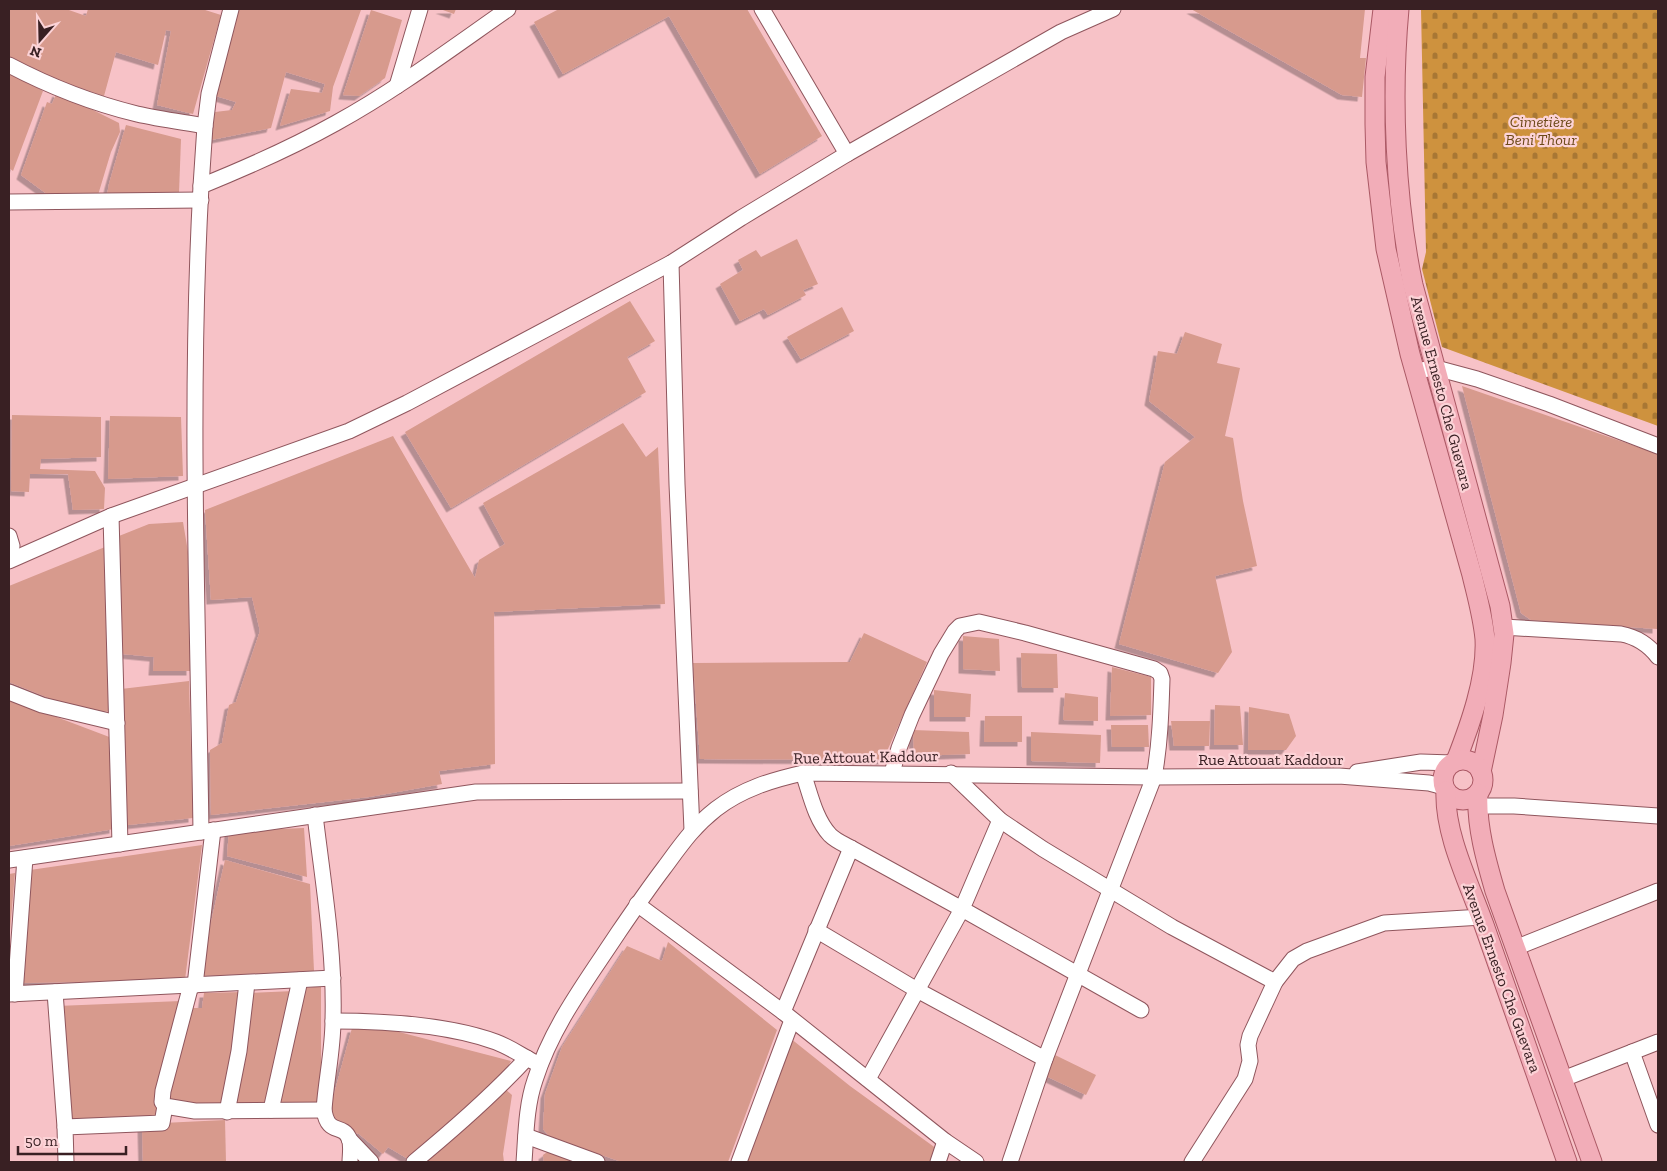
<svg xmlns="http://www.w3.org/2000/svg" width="1667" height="1171" font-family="'Zilla Slab',serif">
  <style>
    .cemetery { fill: url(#cemetery-stones) }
    .building { fill: #d79a8d; filter: url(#shadow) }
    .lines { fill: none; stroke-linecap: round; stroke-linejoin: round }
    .minor-casing { stroke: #8f565d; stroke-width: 17 }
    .major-casing { stroke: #ab5965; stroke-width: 21 }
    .minor { stroke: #fff; stroke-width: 15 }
    .major { stroke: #f2adb8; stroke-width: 19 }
    .labels { text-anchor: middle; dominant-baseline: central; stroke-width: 4.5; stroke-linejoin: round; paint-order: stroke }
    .park-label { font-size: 16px; font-style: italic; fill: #6d4a19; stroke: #fcd3d7 }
    .street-label { font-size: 16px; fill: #392023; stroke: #fcd3d7 }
  </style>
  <defs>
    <pattern id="cemetery-stones" width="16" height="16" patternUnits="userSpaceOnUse" patternTransform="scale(1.25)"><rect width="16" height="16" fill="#ce923e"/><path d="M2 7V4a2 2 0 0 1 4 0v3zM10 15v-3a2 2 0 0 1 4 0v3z" fill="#a87734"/></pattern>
    <filter id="shadow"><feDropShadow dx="-4.5" dy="4.5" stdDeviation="0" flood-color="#0004"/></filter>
  </defs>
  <rect width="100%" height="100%" fill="#f7c2c7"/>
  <polygon class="cemetery" points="1421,9 1658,9 1658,426 1442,347 1422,269 1426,252"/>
  <g class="building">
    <polygon points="9,9 66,9 86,16 88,9 202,9 221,15 193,114 157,105 171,31 166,30 158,65 116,52 104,96 60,81 9,56"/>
    <polygon points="235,9 361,10 333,87 330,111 280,126 291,89 322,93 325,84 286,72 271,128 211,140 215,112 232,110 236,102 216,96"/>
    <polygon points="440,9 456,9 454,14"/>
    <polygon points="559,9 747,9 822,136 760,174 669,16 563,74 534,22"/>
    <polygon points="1191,9 1365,9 1360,58 1366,58 1362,97 1342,95"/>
    <polygon points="371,10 402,20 385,78 359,96 343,95"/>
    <polygon points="9,71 43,91 13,171 9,168"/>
    <polygon points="57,92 119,123 120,132 111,152 98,195 51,197 21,175 47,102 52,104"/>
    <polygon points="126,125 181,139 179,193 107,195 109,184"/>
    <polygon points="797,239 818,284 803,290 806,295 768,315 764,309 740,321 720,284 743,270 738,260 756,250 761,257"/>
    <polygon points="630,301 655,341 627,357 646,392 451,508 405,432"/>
    <polygon points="842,307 854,331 801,359 787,337"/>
    <polygon points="1185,332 1222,344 1217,363 1240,368 1225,436 1233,438 1243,501 1257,566 1215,576 1232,652 1218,673 1119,644 1165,462 1195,437 1149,401 1158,351 1177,354"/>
    <polygon points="1462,386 1658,454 1657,629 1531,620 1521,613"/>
    <polygon points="12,415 101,417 101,457 41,459 40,469 95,471 105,488 104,509 73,510 68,474 30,474 29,492 11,491"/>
    <polygon points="110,416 181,417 183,476 108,479"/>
    <polygon points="623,423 646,457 658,447 665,604 494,612 495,764 439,771 442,784 369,797 211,815 210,750 222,743 229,705 236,702 260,631 252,597 211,600 205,510 393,436 475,578 479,560 505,544 483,503"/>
    <polygon points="183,522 188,552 191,671 153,671 154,657 123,654 119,536 149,524"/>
    <polygon points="105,547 110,712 71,707 9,682 9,586"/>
    <polygon points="864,633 927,662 883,760 700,759 693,663 850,662"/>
    <polygon points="963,636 999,639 1000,671 963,669"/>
    <polygon points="1021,653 1057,654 1058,688 1022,688"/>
    <polygon points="1112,667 1151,677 1151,715 1110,716"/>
    <polygon points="189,681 193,818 128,825 121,689"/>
    <polygon points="934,690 971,694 970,717 934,717"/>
    <polygon points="1065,693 1098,697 1098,721 1063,720"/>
    <polygon points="9,699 112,738 114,829 9,846"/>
    <polygon points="1215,705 1240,706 1243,745 1214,745"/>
    <polygon points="1249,707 1289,714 1296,736 1286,750 1248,750"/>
    <polygon points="985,716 1022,716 1022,742 984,742"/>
    <polygon points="1171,721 1210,721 1209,746 1174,746"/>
    <polygon points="1111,725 1148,725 1149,747 1112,747"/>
    <polygon points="913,730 969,732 970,754 914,756"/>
    <polygon points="1031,732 1101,735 1100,763 1031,761"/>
    <polygon points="304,828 307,877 227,856 229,831"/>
    <polygon points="202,845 185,980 21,983 30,870"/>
    <polygon points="225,860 310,884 314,971 199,976"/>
    <polygon points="15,873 10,931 9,931 9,874"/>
    <polygon points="668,942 777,1030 728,1162 622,1162 550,1137 543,1129 545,1094 562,1047 627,946 662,961"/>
    <polygon points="321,986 321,1107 276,1103 300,989"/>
    <polygon points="294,991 265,1107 233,1102 250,993"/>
    <polygon points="243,992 222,1111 167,1101 190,1008 202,1008 204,993"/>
    <polygon points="181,1001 154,1120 65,1127 57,1006"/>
    <polygon points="376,1026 511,1061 495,1090 413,1162 388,1147 383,1154 359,1134 334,1125 328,1116 352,1028"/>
    <polygon points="790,1038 850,1086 937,1149 933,1162 746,1162"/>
    <polygon points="1055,1055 1096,1075 1086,1095 1046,1076"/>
    <polygon points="505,1089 512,1095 503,1154 504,1162 421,1162"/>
    <polygon points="225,1120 226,1162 143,1162 142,1124"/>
    <polygon points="550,1150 582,1162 544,1162 543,1155"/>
  </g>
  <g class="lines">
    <defs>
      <g id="minor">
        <polyline points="762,9 847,154"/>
        <path d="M9,65C49,86 92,103 137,114C159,119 182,122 205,126"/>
        <polyline points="397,86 420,9"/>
        <polyline points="201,186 205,126 209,94 231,9"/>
        <polyline points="9,202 201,200"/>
        <polyline points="671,263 677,484 692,830"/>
        <polyline points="1414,371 1436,368 1477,379 1549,404 1658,446"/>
        <polyline points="111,516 120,844"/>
        <polyline points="9,536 12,546 9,547"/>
        <polyline points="9,561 111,516 349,431 407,403 671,263 741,218 847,154 1061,32 1113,9"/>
        <path d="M1503,627L1621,634C1637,637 1648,644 1658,657"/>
        <polyline points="9,692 42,705 117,723"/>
        <polyline points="1357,772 1421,762 1452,763"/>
        <path d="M803,773C810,793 815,819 830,835C836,841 844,844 851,848"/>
        <path d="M892,773L899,748L912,715L941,654L955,631L960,626L979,622L1025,633L1154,669L1160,673L1162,679C1161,712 1160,745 1154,777L1045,1059L1010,1162"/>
        <polyline points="951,773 1000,820 1043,849 1172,927 1275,982"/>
        <polyline points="1477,806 1514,806 1658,816"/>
        <path d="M315,815C323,883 335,951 333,1020C333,1050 326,1080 324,1110C328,1136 342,1123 349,1138C352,1145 350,1155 350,1162"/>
        <polyline points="1000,820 962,909 1141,1010"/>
        <path d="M201,832C198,617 189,401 201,186C248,167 293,147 336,123C396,90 452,48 508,9"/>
        <polyline points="9,860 476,792 690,791"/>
        <polyline points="637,904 783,1012 945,1141 976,1162"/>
        <polyline points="816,930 917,990 1045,1059"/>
        <polyline points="1515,948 1658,891"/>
        <polyline points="191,985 163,1091 162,1102 165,1106 195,1111 324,1110"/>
        <polyline points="195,985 213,830"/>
        <polyline points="55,992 65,1127"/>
        <polyline points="9,994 333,978"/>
        <polyline points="15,994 25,858"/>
        <polyline points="783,1012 851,848 962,909 868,1079"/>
        <path d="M333,1021C385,1021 447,1024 496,1042C512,1048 525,1058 540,1065"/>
        <polyline points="1632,1052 1658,1125"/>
        <polyline points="1563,1079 1658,1042"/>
        <polyline points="271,1110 300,980"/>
        <polyline points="227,1112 239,1051 247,983"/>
        <polyline points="526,1136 597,1162"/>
        <polyline points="349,1139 371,1162"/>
        <polyline points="66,1162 65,1127 162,1123 165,1106"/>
        <path d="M414,1162C454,1129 492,1096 527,1058"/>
        <path d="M524,1162C526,1135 526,1106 535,1080C552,1026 587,980 618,933C633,911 648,889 664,868C681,845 693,827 716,809C742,789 772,780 803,773L1154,777L1339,776L1429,783L1444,787"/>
        <polyline points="739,1162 792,1020"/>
        <polyline points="938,1162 945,1141"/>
        <polyline points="1192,1162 1245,1079 1250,1061 1248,1045 1250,1036 1275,982 1293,959 1307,951 1384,923 1482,917"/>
      </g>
      <g id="major">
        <path d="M1383,9L1375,77V124L1376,162L1386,249L1410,354L1472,575C1477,596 1483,617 1485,639C1487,678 1470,725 1456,761"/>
        <path d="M1399,9C1391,96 1395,199 1413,285L1500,606L1504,634L1501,663L1493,715L1481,772"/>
        <circle cx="1463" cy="780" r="20"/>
        <path d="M1446,791C1444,834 1470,885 1484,925C1512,1004 1540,1083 1567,1162"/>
        <path d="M1478,793C1476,825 1486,860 1495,891L1592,1162"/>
      </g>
    </defs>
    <use href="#minor" class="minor-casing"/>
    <use href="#major" class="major-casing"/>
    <use href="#minor" class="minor"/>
    <use href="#major" class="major"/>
  </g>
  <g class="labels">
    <g class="park-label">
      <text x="1541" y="121">Cimetière<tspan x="1541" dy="18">Beni Thour</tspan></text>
    </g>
    <g class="street-label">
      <text transform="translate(1442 393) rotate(75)">Avenue Ernesto Che Guevara</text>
      <text transform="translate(866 757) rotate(-1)">Rue Attouat Kaddour</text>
      <text x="1271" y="759">Rue Attouat Kaddour</text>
      <text transform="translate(1502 978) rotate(70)">Avenue Ernesto Che Guevara</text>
    </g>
  </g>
  <rect width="1667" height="1171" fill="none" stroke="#392023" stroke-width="20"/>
  <g transform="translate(40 40) rotate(200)" stroke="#fcd3d7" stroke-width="4" paint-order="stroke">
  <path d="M0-4L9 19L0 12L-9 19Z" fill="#392023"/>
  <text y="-8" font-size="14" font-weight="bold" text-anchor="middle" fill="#392023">N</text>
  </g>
  <path d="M18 1146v8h108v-8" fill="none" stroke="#392023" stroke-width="2.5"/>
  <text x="25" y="1146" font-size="15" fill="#392023" stroke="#fcd3d7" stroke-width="4" paint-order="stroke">50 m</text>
</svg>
